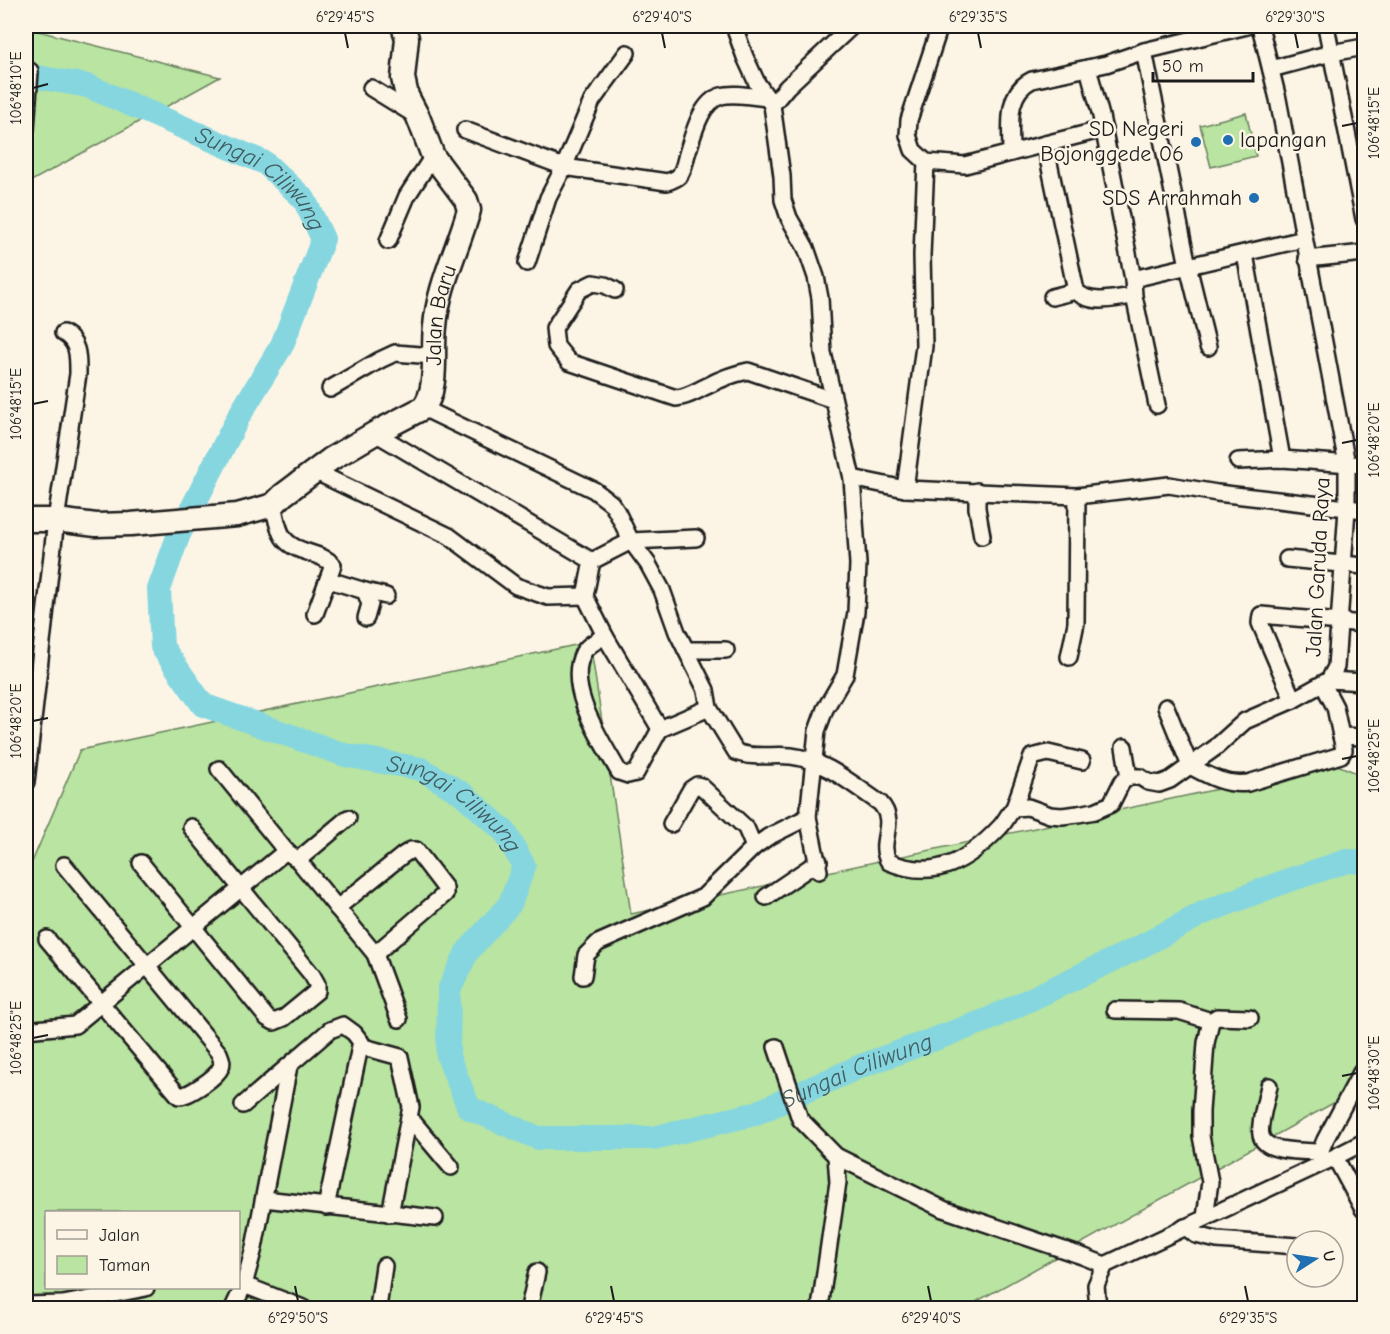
<svg xmlns="http://www.w3.org/2000/svg" width="1390" height="1334" font-family="'Comic Neue',sans-serif">
  <style>
    .green { fill: #b9e4a1; stroke: #6a805e; stroke-width: 1.5; fill-rule: evenodd }
    .lines { fill: none; stroke-linecap: round; stroke-linejoin: round }
    .river { stroke: #86d6e0; stroke-width: 24 }
    .street-casing { stroke: #1c1c1c; stroke-width: 20 }
    .secondary-casing { stroke: #1c1c1c; stroke-width: 27 }
    .street { stroke: #fcf5e5; stroke-width: 15 }
    .secondary { stroke: #fcf5e5; stroke-width: 22 }
    .ticks { fill: none; stroke: #1c1c1c; stroke-width: 2 }
    .poi-dot { fill: #1f6fb2; stroke: #fcf5e5; stroke-width: 2 }
    .labels { text-anchor: middle; dominant-baseline: central; stroke-width: 5; stroke-linejoin: round; paint-order: stroke }
    .poi-label { font-size: 22px; fill: #1c1c1c; stroke: #fcf5e5; text-anchor: end }
    .street-label { font-size: 22px; fill: #1c1c1c; stroke: #fcf5e5 }
    .water-label { font-size: 24px; font-style: italic; fill: #415d61; stroke: #fcf5e5 }
    .neatline { fill: none; stroke: #1c1c1c; stroke-width: 2 }
    .ticks-label { font-size: 15px; text-anchor: middle; fill: #1c1c1c }
  </style>
  <rect width="100%" height="100%" fill="#fcf5e5"/>
  <filter id="ink" filterUnits="userSpaceOnUse"><feTurbulence type="fractalNoise" baseFrequency=".0167" numOctaves="2"/><feDisplacementMap in="SourceGraphic" scale="12" xChannelSelector="R" yChannelSelector="G"/><feConvolveMatrix kernelMatrix="1 2 1 2 8 2 1 2 1" color-interpolation-filters="sRGB"/></filter>
  <g filter="url(#ink)">
    <g class="green">
      <polygon points="26,28 220,77 26,184"/>
      <polygon points="1246,113 1256,156 1211,167 1200,125"/>
      <path d="M590,642L631,914L1335,764L1364,776V1086L965,1308H578L566,1307L565,1308H26V876L80,750ZM46,1212H238V1288H46Z"/>
    </g>
    <g class="lines">
      <path class="river" id="s1" d="M26,75L88,86L265,163L304,199L323,239L282,345L239,416L179,534L159,589L162,647L203,705L345,755L421,769L463,794L505,832L524,866L510,904L467,952L449,990L448,1056L469,1108L538,1138H653L754,1114L861,1066L987,1020L1142,946L1203,913L1286,881L1347,861L1364,862"/>
      <defs>
        <g id="street">
          <polyline points="736,26 736,32 745,57 757,83 772,105 782,176 783,200 789,218 806,248 816,277 820,298 823,353 852,478 858,564 856,612 845,675 825,709 817,731 808,817 819,871"/>
          <polyline points="940,26 909,120 908,135 913,150 926,162 965,165 1045,144"/>
          <polyline points="1326,26 1364,219"/>
          <polyline points="1144,51 1188,266 1208,347"/>
          <polyline points="1088,68 1101,116 1133,279 1134,296 1157,405"/>
          <polyline points="1271,69 1331,53 1364,47"/>
          <polyline points="371,88 415,115"/>
          <polyline points="772,105 787,87 852,26"/>
          <polyline points="26,129 30,71"/>
          <path d="M1104,129L1045,144L1076,291C1091,306 1114,298 1134,296"/>
          <path d="M465,130L564,167L667,182C672,180 676,179 679,176C684,170 685,161 687,154C693,136 700,102 721,96C735,92 754,97 768,98"/>
          <path d="M1011,153C1011,126 1005,93 1032,80L1106,64L1144,51L1247,26"/>
          <polyline points="388,241 407,196 433,156"/>
          <polyline points="1245,254 1282,459"/>
          <polyline points="1307,259 1364,253"/>
          <polyline points="527,263 548,198 564,167 592,101 627,53"/>
          <polyline points="1133,279 1304,239"/>
          <path d="M615,290L605,285L593,283L579,290L554,328L556,346L569,362L676,398C688,397 696,391 707,386C720,379 733,374 748,371L833,400"/>
          <polyline points="1052,297 1076,291"/>
          <polyline points="330,389 380,360 395,353 433,356"/>
          <path d="M423,408L594,490L611,503L617,512L631,541L648,564L662,590L677,632L706,690L709,708L736,752C753,759 773,754 791,756C825,760 853,785 880,803C899,824 876,841 889,862C935,881 968,861 1000,827C1006,821 1008,814 1014,808L1028,807L1050,815L1062,816L1078,814L1095,811L1111,804L1122,782L1129,777H1140L1148,782L1159,784L1170,780L1215,748L1245,721L1293,700L1329,680L1336,667L1347,509V464L1278,99L1260,26"/>
          <polyline points="375,433 592,561 631,541 696,538"/>
          <polyline points="1238,461 1282,459 1364,465"/>
          <polyline points="314,471 449,536 516,586 548,597 585,596"/>
          <polyline points="852,478 905,489 1077,496 1169,485 1217,493 1364,510"/>
          <polyline points="905,489 924,346 922,255 926,162"/>
          <polyline points="977,491 977,508 982,536"/>
          <path d="M273,505C276,515 277,528 283,537C294,554 321,551 333,565L315,614"/>
          <polyline points="1287,559 1364,566"/>
          <polyline points="592,561 585,596 605,636 660,729 709,708"/>
          <polyline points="329,580 365,591 370,604 366,618"/>
          <polyline points="365,591 386,596"/>
          <path d="M605,636C598,640 587,645 583,653C565,689 602,741 619,772L628,775L636,773L660,729"/>
          <polyline points="686,650 726,650"/>
          <polyline points="1069,657 1076,623 1077,496"/>
          <polyline points="1329,680 1364,682"/>
          <polyline points="1323,684 1335,707 1341,736"/>
          <polyline points="1293,700 1260,623 1261,615 1364,624"/>
          <path d="M1166,707L1190,766C1209,776 1226,786 1248,783L1341,755L1344,750L1341,736L1364,737"/>
          <polyline points="1124,747 1129,777"/>
          <polyline points="219,769 286,851 298,860 375,954 399,1019"/>
          <path d="M26,782L56,520L78,374C78,357 79,342 63,333"/>
          <polyline points="1014,808 1032,757 1048,753 1082,761"/>
          <polyline points="671,824 691,789 697,785 701,786 746,828 754,847"/>
          <polyline points="298,860 348,818"/>
          <polyline points="141,863 267,1018 274,1022 284,1018 317,991 317,984 312,975 191,827"/>
          <polyline points="766,897 819,861"/>
          <polyline points="337,908 403,855 411,850 416,850 445,888 445,894 375,954"/>
          <path d="M47,939L179,1096C189,1096 217,1077 221,1067C223,1062 221,1058 219,1053L64,865"/>
          <polyline points="583,976 586,955 598,943 703,897 754,847 768,837 808,817"/>
          <polyline points="1115,1010 1179,1011 1211,1021"/>
          <polyline points="26,1030 75,1025 286,851"/>
          <polyline points="360,1046 400,1057 411,1107 390,1214"/>
          <polyline points="776,1047 800,1119 836,1156 838,1182 820,1308"/>
          <path d="M1269,1086C1267,1097 1257,1129 1262,1138C1268,1153 1306,1151 1320,1152"/>
          <polyline points="243,1105 330,1030 343,1025 354,1033 361,1042 326,1207"/>
          <polyline points="409,1117 451,1167"/>
          <polyline points="836,1156 943,1209 1082,1256 1105,1265"/>
          <polyline points="1335,1157 1363,1209"/>
          <polyline points="1325,1159 1320,1152 1325,1140 1364,1067"/>
          <polyline points="264,1199 435,1218"/>
          <polyline points="1205,1217 1210,1182 1201,1136 1201,1111 1206,1043 1211,1021 1217,1017 1250,1018"/>
          <polyline points="1185,1227 1196,1235 1217,1240 1297,1246"/>
          <polyline points="238,1285 244,1285 303,1308"/>
          <polyline points="26,1305 63,1304 146,1288"/>
          <polyline points="233,1308 244,1285 254,1248 289,1066"/>
          <polyline points="378,1308 384,1266"/>
          <polyline points="529,1308 537,1272"/>
          <polyline points="1098,1308 1096,1285 1105,1265 1327,1161 1364,1142"/>
        </g>
        <g id="secondary">
          <path id="s2" d="M26,520H56L96,525L131,524L237,515L259,509L273,505L283,495L331,459L375,433L423,408C439,390 432,350 435,327C438,286 458,249 469,210L466,200L433,156L418,117L407,96L403,78L407,38L403,26"/>
        </g>
      </defs>
      <use href="#street" class="street-casing"/>
      <use href="#secondary" class="secondary-casing"/>
      <use href="#street" class="street"/>
      <use href="#secondary" class="secondary"/>
    </g>
  </g>
  <path class="ticks" d="M345,33L348,48M662,33L665,48M978,33L981,48M1295,33L1298,48M33,88L48,84M1342,126L1357,123M33,404L48,401M1342,443L1357,440M33,721L48,718M1342,759L1357,756M33,1038L48,1035M1342,1076L1357,1073M295,1286L298,1301M611,1286L614,1301M928,1286L931,1301M1245,1286L1248,1301"/>
  <g class="poi-dot">
    <circle cx="1228" cy="140" r="6"/>
    <circle cx="1196" cy="142" r="6"/>
    <circle cx="1254" cy="198" r="6"/>
  </g>
  <g class="labels">
    <g class="poi-label">
      <text x="1184" y="129">SD Negeri<tspan x="1184" dy="25">Bojonggede 06</tspan></text>
      <text x="1240" y="140" text-anchor="start">lapangan</text>
      <text x="1242" y="198">SDS Arrahmah</text>
    </g>
    <g class="street-label">
      <text stroke="none"><textPath href="#s2" startOffset="524">Jalan Baru</textPath></text>
      <text transform="translate(1318 567) rotate(-87)">Jalan Garuda Raya</text>
    </g>
    <g class="water-label">
      <text stroke="none"><textPath href="#s1" startOffset="262">Sungai Ciliwung</textPath></text>
      <text stroke="none"><textPath href="#s1" startOffset="1144">Sungai Ciliwung</textPath></text>
      <text stroke="none"><textPath href="#s1" startOffset="1917">Sungai Ciliwung</textPath></text>
    </g>
  </g>
  <rect width="1390" height="1334" fill="none" stroke="#fcf5e5" stroke-width="66"/>
  <rect x="45" y="1211" width="195" height="78" fill="#fcf5e5" stroke="#a29e95" stroke-width="1.5"/>
  <rect x="57" y="1230" width="30" height="9" fill="#fcf5e5" stroke="#a29e95" stroke-width="1.5"/>
  <text x="99" y="1241" font-size="18" fill="#1c1c1c">Jalan</text>
  <rect x="57" y="1256" width="30" height="18" fill="#b9e4a1" stroke="#a29e95" stroke-width="1.5"/>
  <text x="99" y="1271" font-size="18" fill="#1c1c1c">Taman</text>
  <g transform="translate(1315 1259) rotate(78)"><circle r="28" fill="#fcf5e5" stroke="#a29e95" stroke-width="1.5"/>
  <path d="M0-4.5L10 22L0 15L-10 22Z" fill="#1f6fb2"/>
  <text y="-9" font-size="16" font-weight="bold" text-anchor="middle" fill="#1c1c1c">U</text>
  </g>
  <path d="M1153 72v9h100v-9" fill="none" stroke="#1c1c1c" stroke-width="3"/>
  <text x="1162" y="72" font-size="18" fill="#1c1c1c" stroke="#fcf5e5" stroke-width="4.5" paint-order="stroke">50 m</text>
  <rect x="33" y="33" width="1324" height="1268" class="neatline"/>
  <g class="ticks-label">
    <text x="345" y="22">6°29'45"S</text>
    <text x="662" y="22">6°29'40"S</text>
    <text x="978" y="22">6°29'35"S</text>
    <text x="1295" y="22">6°29'30"S</text>
    <text transform="translate(16 88) rotate(-90)" y="5">106°48'10"E</text>
    <text transform="translate(1374 123) rotate(-90)" y="5">106°48'15"E</text>
    <text transform="translate(16 404) rotate(-90)" y="5">106°48'15"E</text>
    <text transform="translate(1374 440) rotate(-90)" y="5">106°48'20"E</text>
    <text transform="translate(16 721) rotate(-90)" y="5">106°48'20"E</text>
    <text transform="translate(1374 756) rotate(-90)" y="5">106°48'25"E</text>
    <text transform="translate(16 1038) rotate(-90)" y="5">106°48'25"E</text>
    <text transform="translate(1374 1073) rotate(-90)" y="5">106°48'30"E</text>
    <text x="298" y="1323">6°29'50"S</text>
    <text x="614" y="1323">6°29'45"S</text>
    <text x="931" y="1323">6°29'40"S</text>
    <text x="1248" y="1323">6°29'35"S</text>
  </g>
</svg>
